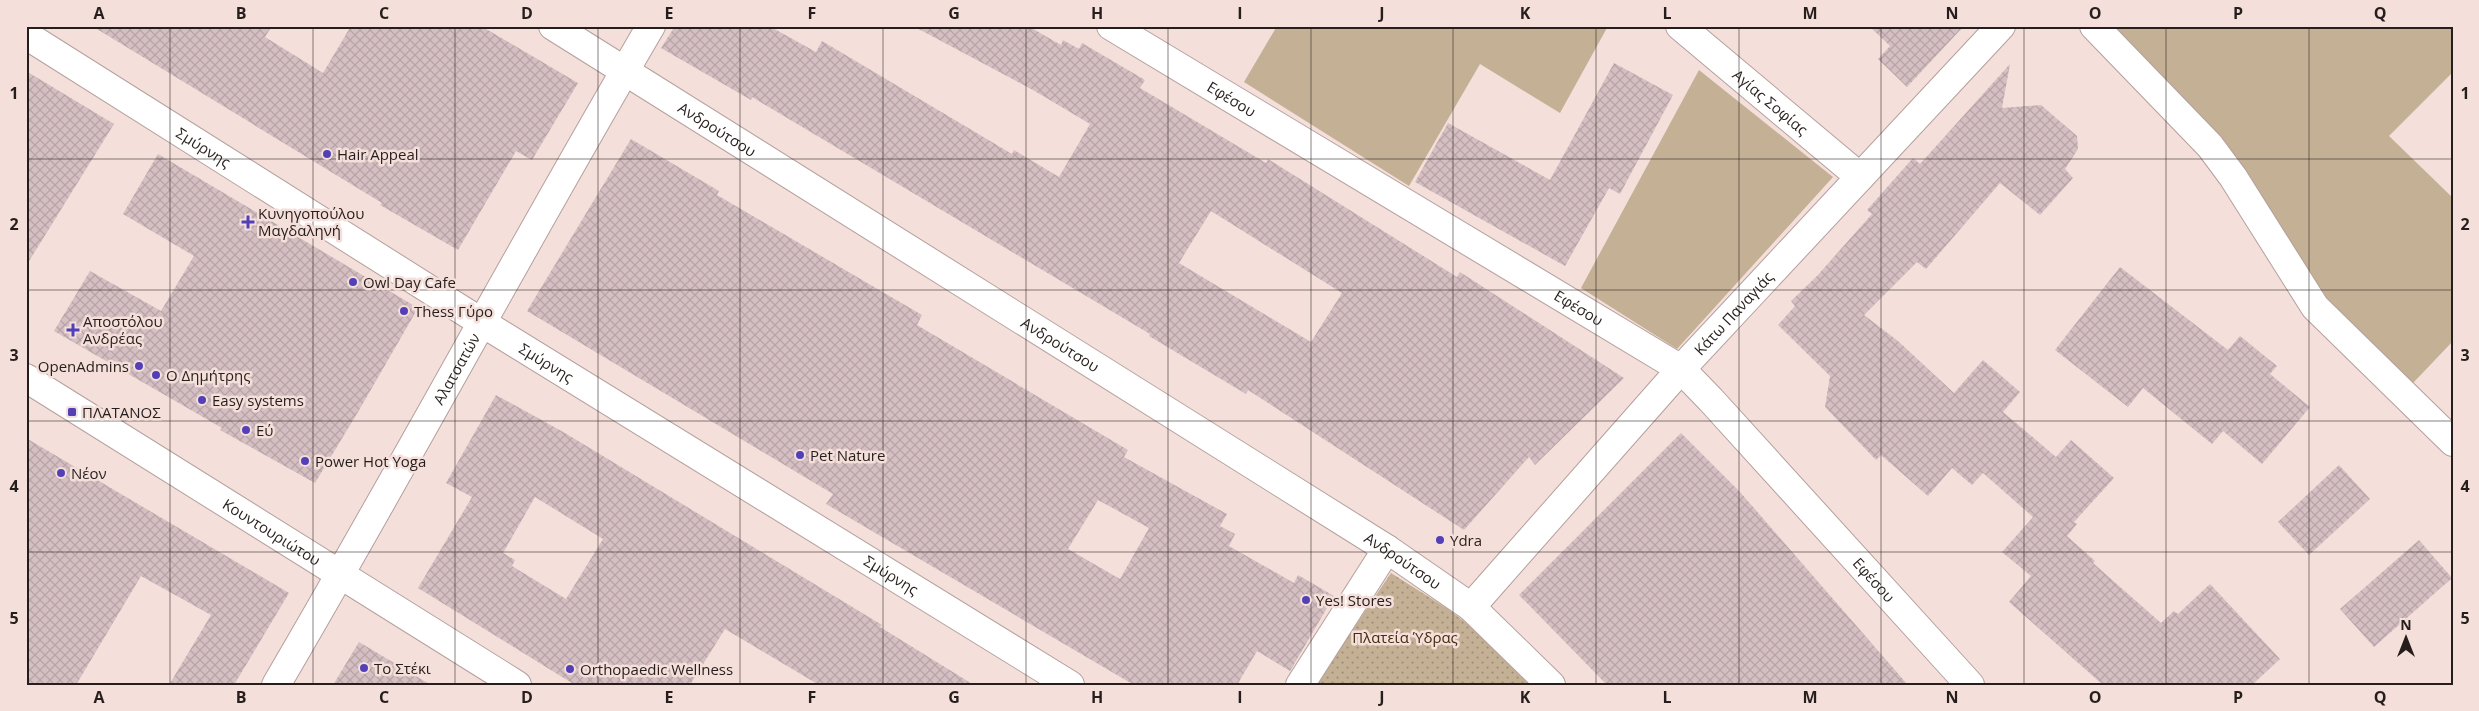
<svg xmlns="http://www.w3.org/2000/svg" width="2479" height="711" font-family="'Open Sans',sans-serif">
  <style>
    .grass { fill: #c4b095 }
    .park { fill: url(#park-dots) }
    .building { fill: url(#building-cross-hatch); fill-rule: evenodd }
    .lines { fill: none; stroke-linecap: round; stroke-linejoin: round }
    .street-casing { stroke: #b4a09c; stroke-width: 30 }
    .secondary-casing { stroke: #b4a09c; stroke-width: 30 }
    .street { stroke: #fff; stroke-width: 28 }
    .secondary { stroke: #fff; stroke-width: 28 }
    .grid { fill: none; stroke: #261e1c; stroke-width: 1; stroke-opacity: 0.55 }
    .poi-dot { fill: #5340b7; stroke: #f4dfda; stroke-width: 2 }
    .labels { text-anchor: middle; dominant-baseline: central; stroke-width: 5; stroke-linejoin: round; paint-order: stroke }
    .street-label { font-size: 15px; fill: #261e1c; stroke: #f4dfda }
    .poi-label { font-size: 15px; fill: #261e1c; stroke: #f4dfda; text-anchor: start }
    .park-label { font-size: 15px; fill: #412c0c; stroke: #f4dfda }
    .neatline { fill: none; stroke: #261e1c; stroke-width: 2 }
    .grid-label { font-size: 16px; text-anchor: middle; font-weight: bold; fill: #261e1c }
  </style>
  <defs>
    <pattern id="park-dots" width="8" height="8" patternUnits="userSpaceOnUse" patternTransform="scale(1.25)"><rect width="8" height="8" fill="#c4b095"/><path d="M2 2h.1M6 6h.1" fill="none" stroke="#9f8f79" stroke-width="1.8" stroke-linecap="round"/></pattern>
    <pattern id="building-cross-hatch" width="8" height="8" patternUnits="userSpaceOnUse" patternTransform="scale(1.25)"><rect width="8" height="8" fill="#d5bfc2"/><path d="M0 0l8 8M0 8l8-8" fill="none" stroke="#b7a4a6"/></pattern>
  </defs>
  <rect width="100%" height="100%" fill="#f4dfda"/>
  <g class="grass">
    <polygon points="1277,26 1608,26 1560,113 1480,64 1409,186 1244,82"/>
    <polygon points="2110,26 2453,26 2453,72 2389,136 2453,198 2453,341 2413,383 2327,299 2225,146"/>
    <polygon points="1699,70 1833,177 1677,349 1581,288"/>
  </g>
  <polygon class="park" points="1391,573 1448,609 1491,642 1532,685 1315,685"/>
  <g class="building">
    <polygon points="92,26 272,26 265,37 323,73 351,26 481,26 578,83 532,160 516,151 458,250 380,205 382,203"/>
    <path d="M675,26H769L816,52L822,41L1012,154L1014,150L1059,177L1090,124L1033,90L913,26H1028L1061,45L1063,40L1079,49L1082,43L1145,80L1140,88L1266,163L1268,159L1457,277L1460,272L1624,378L1535,465L1529,457L1464,530L1248,390L1246,394L1149,336L1150,334L752,97L751,100L661,48ZM1211,211L1342,293L1311,342L1179,263Z"/>
    <polygon points="1869,26 1964,26 1907,87 1878,59 1890,46"/>
    <polygon points="1614,63 1673,95 1620,194 1609,188 1565,266 1415,182 1448,123 1550,180"/>
    <polygon points="2010,64 2002,108 2041,105 2077,136 2078,149 2065,169 2073,178 2040,215 2000,183 1926,269 1917,262 1864,315 1898,341 1954,393 1983,360 2020,392 2003,412 2056,457 2071,440 2114,478 2074,522 2077,524 2067,536 2095,561 2093,563 2161,623 2174,611 2178,614 2210,584 2280,659 2252,685 2103,685 2009,602 2031,576 2002,552 2033,517 1983,473 1972,485 1952,468 1928,496 1881,455 1876,460 1825,407 1830,376 1778,325 1795,306 1791,301 1817,276 1872,214 1867,210 1913,158 1920,164"/>
    <polygon points="26,71 114,124 26,266"/>
    <path d="M631,139L719,191L717,195L922,315L917,325L1128,450L1124,457L1227,514L1220,526L1235,534L1229,546L1294,583L1298,575L1334,596L1290,671L1257,651L1237,685H1134L826,504L833,494L527,311ZM1098,500L1149,528L1120,579L1068,549Z"/>
    <polygon points="158,154 418,308 358,412 315,483 220,430 222,428 54,331 90,271 161,311 194,256 123,214"/>
    <polygon points="2120,267 2228,350 2240,336 2277,366 2270,374 2310,407 2262,464 2223,431 2212,444 2143,388 2128,407 2055,350"/>
    <path d="M496,395L565,433L882,625L880,627L974,685H819L725,629L690,685H575L418,588L472,497L446,483ZM535,497L603,539L566,599L512,566L515,560L503,553Z"/>
    <polygon points="1681,433 1740,492 1908,685 1607,685 1519,595"/>
    <polygon points="26,438 289,593 234,685 169,685 211,615 141,576 76,685 26,685"/>
    <polygon points="2339,465 2370,499 2309,555 2278,522"/>
    <polygon points="2419,540 2452,578 2374,647 2340,609"/>
    <polygon points="359,642 431,685 333,685"/>
  </g>
  <g class="lines">
    <defs>
      <g id="street">
        <path id="s1" d="M553,26L1387,549L1471,607L1551,685"/>
        <path id="s2" d="M1680,26L1860,177"/>
        <polyline points="2094,26 2210,146 2233,177 2315,307 2453,442"/>
        <path id="s3" d="M1471,607L1681,369L2001,26"/>
        <path id="s4" d="M276,685C404,467 523,244 651,26"/>
        <polyline points="1300,685 1387,549"/>
      </g>
      <g id="secondary">
        <path id="s5" d="M1111,26L1681,369L1711,400L1970,685"/>
        <path id="s6" d="M26,35L481,322L1070,685"/>
        <path id="s7" d="M26,378L517,685"/>
      </g>
    </defs>
    <use href="#street" class="street-casing"/>
    <use href="#secondary" class="secondary-casing"/>
    <use href="#street" class="street"/>
    <use href="#secondary" class="secondary"/>
  </g>
  <path class="grid" d="M170,26V685M313,26V685M455,26V685M598,26V685M740,26V685M883,26V685M1026,26V685M1168,26V685M1311,26V685M1453,26V685M1596,26V685M1739,26V685M1881,26V685M2024,26V685M2166,26V685M2309,26V685M26,159H2453M26,290H2453M26,421H2453M26,552H2453"/>
  <g class="poi-dot">
    <circle cx="327" cy="154" r="5"/>
    <path d="M245.5 214.5h5v5h5v5h-5v5h-5v-5h-5v-5h5z"/>
    <circle cx="353" cy="282" r="5"/>
    <circle cx="404" cy="311" r="5"/>
    <path d="M70.5 322.5h5v5h5v5h-5v5h-5v-5h-5v-5h5z"/>
    <circle cx="139" cy="366" r="5"/>
    <circle cx="156" cy="375" r="5"/>
    <circle cx="202" cy="400" r="5"/>
    <rect x="67" y="407" width="10" height="10" rx="2.5"/>
    <circle cx="246" cy="430" r="5"/>
    <circle cx="800" cy="455" r="5"/>
    <circle cx="305" cy="461" r="5"/>
    <circle cx="61" cy="473" r="5"/>
    <circle cx="1440" cy="540" r="5"/>
    <circle cx="1306" cy="600" r="5"/>
    <circle cx="364" cy="668" r="5"/>
    <circle cx="570" cy="669" r="5"/>
  </g>
  <g class="labels">
    <g class="street-label">
      <text stroke="none"><textPath href="#s5" startOffset="141">Εφέσου</textPath></text>
      <text stroke="none"><textPath href="#s2" startOffset="118">Αγίας Σοφίας</textPath></text>
      <text stroke="none"><textPath href="#s1" startOffset="194">Ανδρούτσου</textPath></text>
      <text stroke="none"><textPath href="#s6" startOffset="210">Σμύρνης</textPath></text>
      <text stroke="none"><textPath href="#s5" startOffset="546">Εφέσου</textPath></text>
      <text stroke="none"><textPath href="#s3" startOffset="394">Κάτω Παναγιάς</textPath></text>
      <text stroke="none"><textPath href="#s1" startOffset="599">Ανδρούτσου</textPath></text>
      <text stroke="none"><textPath href="#s6" startOffset="615">Σμύρνης</textPath></text>
      <text stroke="none"><textPath href="#s4" startOffset="364">Αλατσατών</textPath></text>
      <text stroke="none"><textPath href="#s7" startOffset="290">Κουντουριώτου</textPath></text>
      <text stroke="none"><textPath href="#s1" startOffset="1004">Ανδρούτσου</textPath></text>
      <text stroke="none"><textPath href="#s6" startOffset="1020">Σμύρνης</textPath></text>
      <text stroke="none"><textPath href="#s5" startOffset="951">Εφέσου</textPath></text>
    </g>
    <g class="poi-label">
      <text x="337" y="154">Hair Appeal</text>
      <text x="258" y="213">Κυνηγοπούλου<tspan x="258" dy="17">Μαγδαληνή</tspan></text>
      <text x="363" y="282">Owl Day Cafe</text>
      <text x="414" y="311">Thess Γύρο</text>
      <text x="83" y="321">Αποστόλου<tspan x="83" dy="17">Ανδρέας</tspan></text>
      <text x="129" y="366" text-anchor="end">OpenAdmins</text>
      <text x="166" y="375">Ο Δημήτρης</text>
      <text x="212" y="400">Easy systems</text>
      <text x="82" y="412">ΠΛΑΤΑΝΟΣ</text>
      <text x="256" y="430">Εύ</text>
      <text x="810" y="455">Pet Nature</text>
      <text x="315" y="461">Power Hot Yoga</text>
      <text x="71" y="473">Νέον</text>
      <text x="1450" y="540">Ydra</text>
      <text x="1316" y="600">Yes! Stores</text>
      <text x="374" y="668">Το Στέκι</text>
      <text x="580" y="669">Orthopaedic Wellness</text>
    </g>
    <g class="park-label">
      <text x="1405" y="637">Πλατεία Ύδρας</text>
    </g>
  </g>
  <rect width="2479" height="711" fill="none" stroke="#f4dfda" stroke-width="55"/>
  <g transform="translate(2406 638)" stroke="#f4dfda" stroke-width="4" paint-order="stroke">
  <path d="M0-4L9 19L0 12L-9 19Z" fill="#261e1c"/>
  <text y="-8" font-size="14" font-weight="bold" text-anchor="middle" fill="#261e1c">N</text>
  </g>
  <rect x="28" y="28" width="2424" height="656" class="neatline"/>
  <g class="grid-label">
    <text x="99" y="19">A</text>
    <text x="241" y="19">B</text>
    <text x="384" y="19">C</text>
    <text x="527" y="19">D</text>
    <text x="669" y="19">E</text>
    <text x="812" y="19">F</text>
    <text x="954" y="19">G</text>
    <text x="1097" y="19">H</text>
    <text x="1240" y="19">I</text>
    <text x="1382" y="19">J</text>
    <text x="1525" y="19">K</text>
    <text x="1667" y="19">L</text>
    <text x="1810" y="19">M</text>
    <text x="1952" y="19">N</text>
    <text x="2095" y="19">O</text>
    <text x="2238" y="19">P</text>
    <text x="2380" y="19">Q</text>
    <text x="14" y="99">1</text>
    <text x="2465" y="99">1</text>
    <text x="14" y="230">2</text>
    <text x="2465" y="230">2</text>
    <text x="14" y="361">3</text>
    <text x="2465" y="361">3</text>
    <text x="14" y="492">4</text>
    <text x="2465" y="492">4</text>
    <text x="14" y="624">5</text>
    <text x="2465" y="624">5</text>
    <text x="99" y="703">A</text>
    <text x="241" y="703">B</text>
    <text x="384" y="703">C</text>
    <text x="527" y="703">D</text>
    <text x="669" y="703">E</text>
    <text x="812" y="703">F</text>
    <text x="954" y="703">G</text>
    <text x="1097" y="703">H</text>
    <text x="1240" y="703">I</text>
    <text x="1382" y="703">J</text>
    <text x="1525" y="703">K</text>
    <text x="1667" y="703">L</text>
    <text x="1810" y="703">M</text>
    <text x="1952" y="703">N</text>
    <text x="2095" y="703">O</text>
    <text x="2238" y="703">P</text>
    <text x="2380" y="703">Q</text>
  </g>
</svg>
